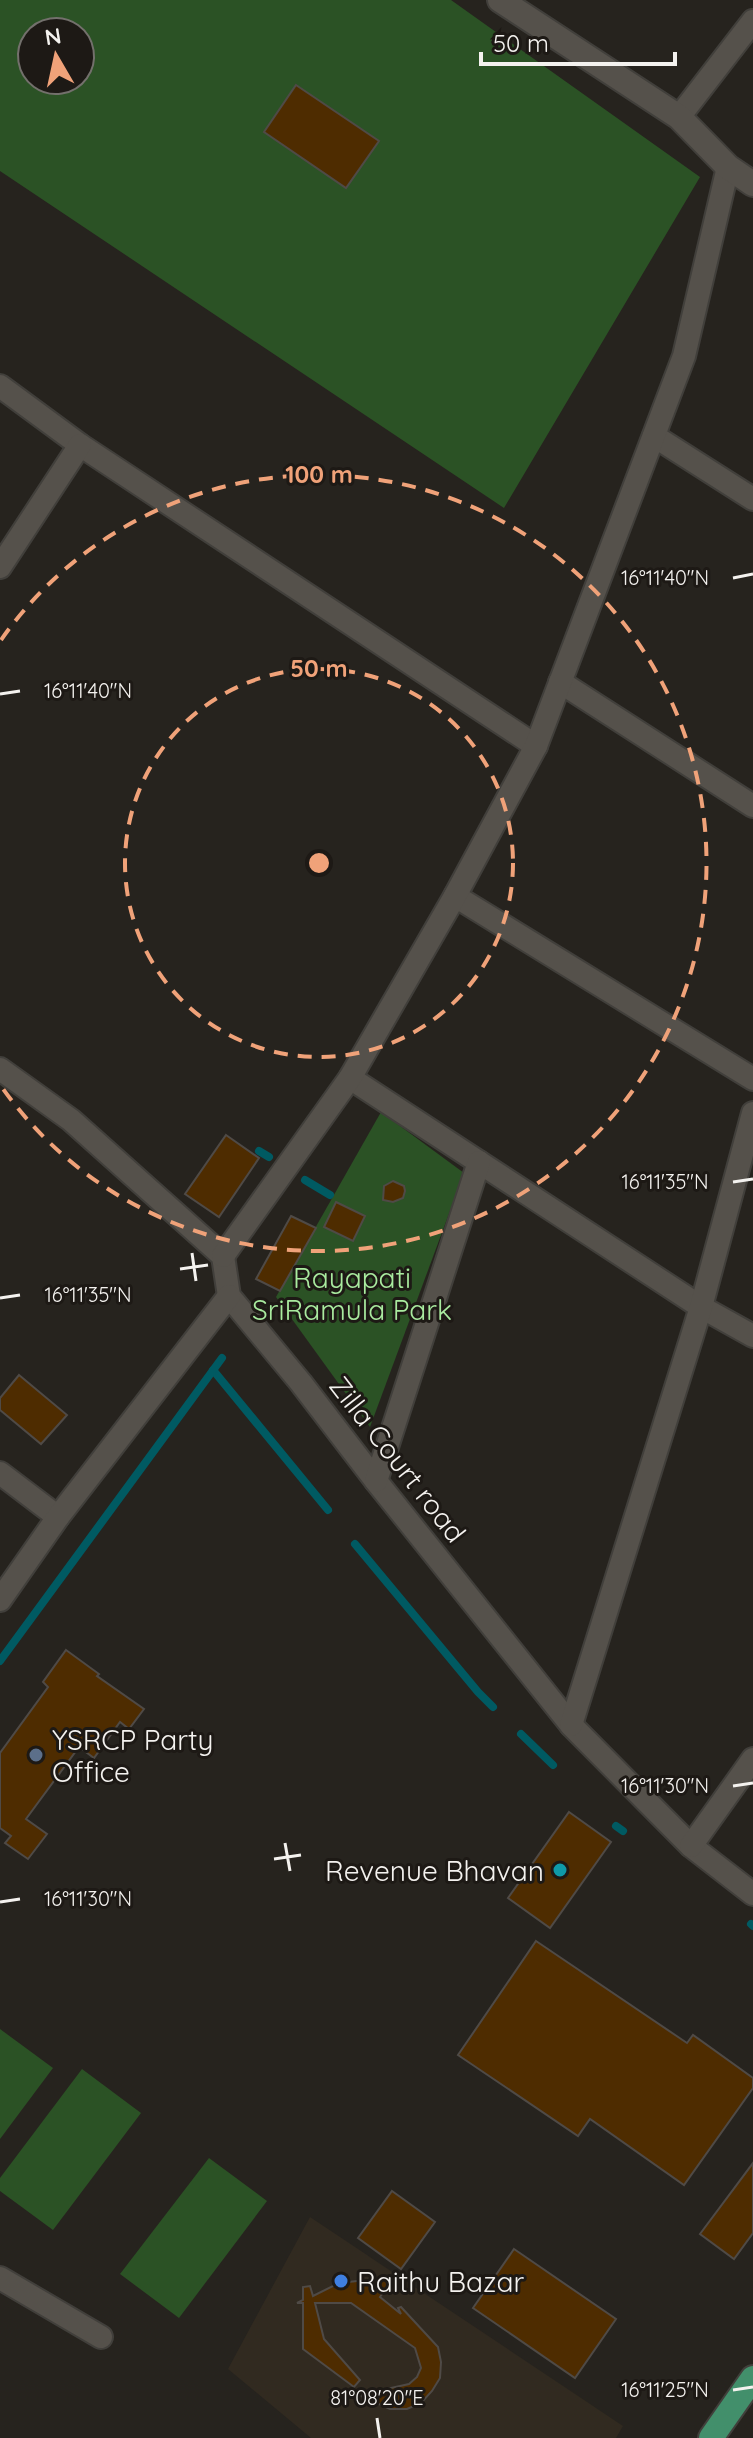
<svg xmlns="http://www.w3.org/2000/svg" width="753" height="2438" font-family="Quicksand,sans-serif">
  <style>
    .built { fill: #312a20 }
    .green { fill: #2b5225; fill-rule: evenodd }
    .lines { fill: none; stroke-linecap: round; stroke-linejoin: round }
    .stream { stroke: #005a62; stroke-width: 8 }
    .building { fill: #4e2c00; stroke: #4f4a46; stroke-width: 2 }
    .minor-casing { stroke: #413f3b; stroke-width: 26 }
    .secondary-casing { stroke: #413f3b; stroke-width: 28 }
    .primary-casing { stroke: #413f3b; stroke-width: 28 }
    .minor { stroke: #55514b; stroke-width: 22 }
    .secondary { stroke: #55514b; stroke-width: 24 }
    .primary { stroke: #428f6b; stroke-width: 24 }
    .ticks { fill: none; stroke: #f4f2ef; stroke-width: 3 }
    .ring { fill: none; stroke: #f0a279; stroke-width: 4; stroke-dasharray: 14 10 }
    .service-dot { fill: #5c6f8a; stroke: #1d1915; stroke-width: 3 }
    .culture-dot { fill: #0f9aa8; stroke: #1d1915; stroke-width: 3 }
    .shop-dot { fill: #3f7fe0; stroke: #1d1915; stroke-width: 3 }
    .labels { text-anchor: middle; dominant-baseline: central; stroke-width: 6; stroke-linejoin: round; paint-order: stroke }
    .park-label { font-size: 28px; fill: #a9eb9f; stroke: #1d1915 }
    .street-label { font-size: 28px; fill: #f4f2ef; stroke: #1d1915 }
    .poi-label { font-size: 28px; fill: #f4f2ef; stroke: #1d1915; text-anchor: start }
    .ticks-label { font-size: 20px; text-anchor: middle; fill: #f4f2ef; stroke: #1d1915; stroke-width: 6; stroke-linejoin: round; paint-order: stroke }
    .centre { fill: #f0a279; stroke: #1d1915; stroke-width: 4 }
    .ring-label { font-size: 24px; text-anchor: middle; font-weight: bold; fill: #f0a279; stroke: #1d1915; stroke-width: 6; stroke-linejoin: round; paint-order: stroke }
  </style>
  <rect width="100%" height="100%" fill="#26231e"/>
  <polygon class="built" points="310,2217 623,2426 616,2438 311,2438 228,2369"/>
  <g class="green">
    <path d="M0,0H451L700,177L504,508L0,171ZM32,32H80V80H32Z"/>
    <polygon points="381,1112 464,1173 370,1427 276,1297"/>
    <polygon points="0,2029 53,2068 0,2139"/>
    <polygon points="82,2069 141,2113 53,2230 0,2191 0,2178"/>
    <polygon points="209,2158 267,2201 179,2318 120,2274"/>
  </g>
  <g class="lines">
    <g class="stream">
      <polyline points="259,1151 269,1157"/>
      <polyline points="305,1180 330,1195"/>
      <polyline points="213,1370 328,1510"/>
      <polyline points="355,1544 478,1692 493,1707"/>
      <polyline points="0,1661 222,1358"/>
      <polyline points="521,1734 553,1765"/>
      <polyline points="616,1826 623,1831"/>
      <polyline points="751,1924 753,1926"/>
    </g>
  </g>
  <g class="building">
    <polygon points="296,85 379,141 346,188 264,132"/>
    <polygon points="226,1135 259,1158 219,1217 185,1194"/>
    <polygon points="393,1181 404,1186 405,1191 403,1198 393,1202 383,1200 384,1186"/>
    <polygon points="336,1202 365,1216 353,1241 324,1227"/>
    <polygon points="291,1216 316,1228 280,1291 256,1279"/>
    <polygon points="19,1375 67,1415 41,1444 0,1410 0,1398"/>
    <polygon points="66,1650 99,1674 97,1676 144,1709 129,1729 120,1722 94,1758 79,1747 26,1819 47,1834 28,1859 5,1843 11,1836 0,1828 0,1753 48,1687 43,1682"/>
    <polygon points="569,1812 611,1842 550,1928 508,1898"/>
    <polygon points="536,1941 687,2043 693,2035 753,2078 753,2088 684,2185 590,2119 578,2136 458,2055"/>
    <polygon points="753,2163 753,2233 734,2259 700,2234"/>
    <polygon points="392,2191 435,2222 401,2269 358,2238"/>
    <polygon points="514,2249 616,2319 575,2378 473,2308"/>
    <polygon points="394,2277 380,2297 401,2314 398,2308 401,2307 438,2347 441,2362 440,2378 432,2391 421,2403 407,2409 390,2409 359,2395 409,2384 417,2377 421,2368 415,2348 351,2303 315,2303 324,2339 360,2380 354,2387 303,2349 303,2303 297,2303 303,2300 303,2287 310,2286 313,2296 339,2283"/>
  </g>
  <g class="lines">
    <defs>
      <g id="minor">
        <polyline points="679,117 753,21"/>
        <polyline points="0,386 80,445 536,746"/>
        <polyline points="654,436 753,499"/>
        <polyline points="0,567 80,445"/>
        <polyline points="560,682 753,806"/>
        <polyline points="455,896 753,1079"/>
        <polyline points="0,1069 71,1120 223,1256 229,1296 301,1383 376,1481 571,1725 691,1846 753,1894"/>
        <polyline points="350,1078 701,1307 753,1336"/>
        <polyline points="223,1256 350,1078 455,896 536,746 684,356 728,167"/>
        <polyline points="0,1473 58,1517"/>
        <polyline points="376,1481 479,1162"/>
        <polyline points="0,1600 58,1517 229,1296"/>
        <polyline points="571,1725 701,1307 753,1113"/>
        <polyline points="691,1846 753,1759"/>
        <polyline points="0,2278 101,2337"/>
      </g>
      <polyline id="secondary" points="500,0 679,117 728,167 753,184"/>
      <polyline id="primary" points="711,2438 753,2378"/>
    </defs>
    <use href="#minor" class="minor-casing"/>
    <use href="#secondary" class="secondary-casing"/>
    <use href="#primary" class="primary-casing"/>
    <use href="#minor" class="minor"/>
    <use href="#secondary" class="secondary"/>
    <use href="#primary" class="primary"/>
  </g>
  <path class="ticks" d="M733,578L753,574M0,694L20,691M733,1182L753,1179M192,1253L196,1281M180,1269L208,1265M0,1298L20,1295M733,1786L753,1783M285,1843L290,1871M274,1859L301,1855M0,1902L20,1899M733,2390L753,2387M377,2418L380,2438"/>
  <g class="ring">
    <circle cx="319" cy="863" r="194"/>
    <path d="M1 640A388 388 0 1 1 1 1086"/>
  </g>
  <circle class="service-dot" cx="36" cy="1755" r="8"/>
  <circle class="culture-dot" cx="560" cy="1870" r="8"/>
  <circle class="shop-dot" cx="341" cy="2281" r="8"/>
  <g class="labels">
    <g class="park-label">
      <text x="352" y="1277">Rayapati<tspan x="352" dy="32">SriRamula Park</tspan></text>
    </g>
    <g class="street-label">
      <text transform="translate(398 1459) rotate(52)">Zilla Court road</text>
    </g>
    <g class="poi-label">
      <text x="52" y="1739">YSRCP Party<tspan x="52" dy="32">Office</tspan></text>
      <text x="544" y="1870" text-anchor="end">Revenue Bhavan</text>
      <text x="357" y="2281">Raithu Bazar</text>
    </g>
  </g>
  <g class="ticks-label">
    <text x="665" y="585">16°11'40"N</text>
    <text x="88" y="698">16°11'40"N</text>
    <text x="665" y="1189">16°11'35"N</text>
    <text x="88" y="1302">16°11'35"N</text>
    <text x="665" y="1793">16°11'30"N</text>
    <text x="88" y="1906">16°11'30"N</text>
    <text x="665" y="2397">16°11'25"N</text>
    <text x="377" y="2405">81°08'20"E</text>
  </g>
  <circle cx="319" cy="863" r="12" class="centre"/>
  <g class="ring-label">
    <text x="319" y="483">100 m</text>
    <text x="319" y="677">50 m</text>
  </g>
  <g transform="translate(56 56) rotate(351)"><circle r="38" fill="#1d1915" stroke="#73706c" stroke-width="2"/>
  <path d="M0-6L14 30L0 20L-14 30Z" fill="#f0a279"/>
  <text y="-12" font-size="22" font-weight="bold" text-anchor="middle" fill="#f4f2ef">N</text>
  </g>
  <path d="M481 52v12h194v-12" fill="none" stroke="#f4f2ef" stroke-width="4"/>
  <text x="493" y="52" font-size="24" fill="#f4f2ef" stroke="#1d1915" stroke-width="6" paint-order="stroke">50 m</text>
</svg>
